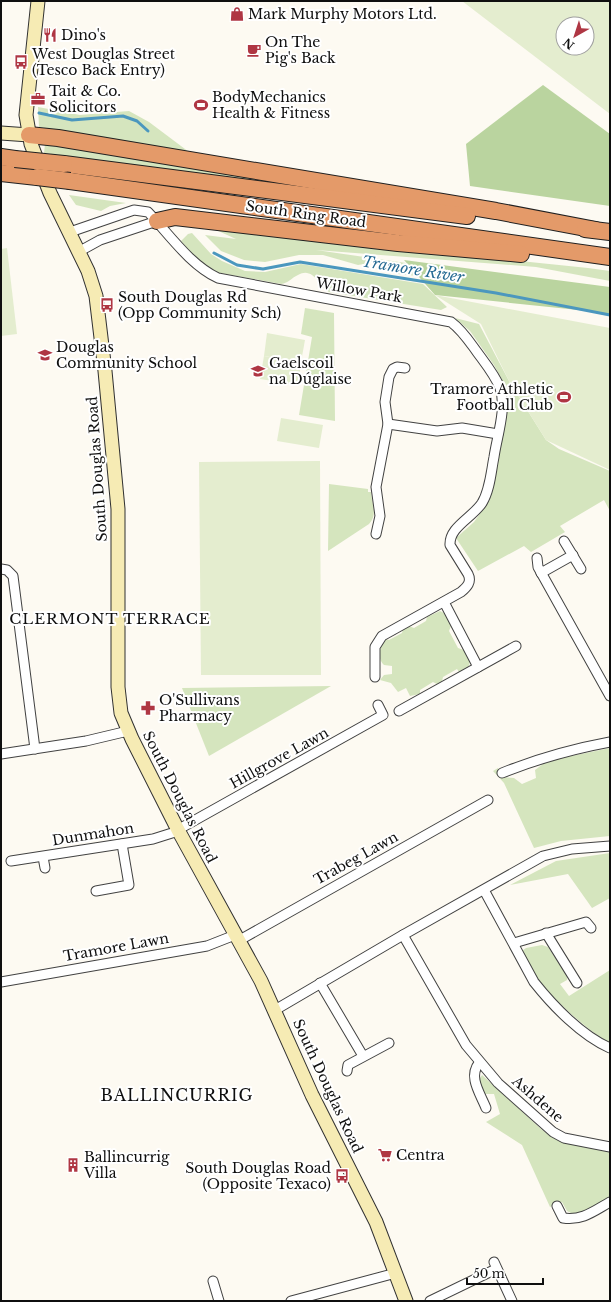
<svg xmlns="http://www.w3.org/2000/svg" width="611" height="1302" font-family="'Libre Baskerville',serif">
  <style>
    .green { fill: #d5e5be }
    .forest { fill: #bad49f }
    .pitch { fill: #e4edcf; fill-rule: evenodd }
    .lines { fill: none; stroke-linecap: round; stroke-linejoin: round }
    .stream { stroke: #4b97be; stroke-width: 3 }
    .street-casing { stroke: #424242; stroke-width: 11 }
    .secondary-casing { stroke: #313131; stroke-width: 15 }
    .highway-casing { stroke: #202020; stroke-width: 18 }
    .street { stroke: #fff; stroke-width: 9 }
    .secondary { stroke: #f6ebb4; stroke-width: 13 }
    .highway { stroke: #e49a69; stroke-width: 16 }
    .highway-bridge-casing { stroke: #202020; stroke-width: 18; stroke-linecap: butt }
    .highway-bridge { stroke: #e49a69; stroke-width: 16 }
    .labels { text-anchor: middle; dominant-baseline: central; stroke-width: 4; stroke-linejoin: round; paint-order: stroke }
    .poi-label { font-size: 14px; fill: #0f0f0f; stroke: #fff; text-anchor: start }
    .street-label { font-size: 14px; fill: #0f0f0f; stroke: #fff }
    .water-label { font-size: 15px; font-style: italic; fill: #256a93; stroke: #fff }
    .neighbourhood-label { font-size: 15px; letter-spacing: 1px; fill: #0f0f0f; stroke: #fff }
    .quarter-label { font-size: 16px; letter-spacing: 1px; fill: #0f0f0f; stroke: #fff }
  </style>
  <rect width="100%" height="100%" fill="#fdfaf2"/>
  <g class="green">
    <polygon points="38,107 80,115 129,111 149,122 189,152 39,127"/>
    <polygon points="45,144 399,200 44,153"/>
    <polygon points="69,195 126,203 110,206 101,211 76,205"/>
    <polygon points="214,229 588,268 610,271 610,281 536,267 316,250 406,263 418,276 398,274 386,263 375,262 358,265 323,255 299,255 265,262 244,260 221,251 205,235 236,239"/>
    <path d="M192,233L211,254L222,261L245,271L265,272L301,264L423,284L447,307L441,310L329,292C319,286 313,266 298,275C291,278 289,283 281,284L215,272L196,258L181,241L188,234Z"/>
    <polygon points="305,308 334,313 335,421 299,415 312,337 301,334"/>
    <polygon points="455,318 479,324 509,381 546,440 559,449 610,471 610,511 604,500 560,526 565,532 531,552 524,546 478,571 456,538 474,522 489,501 494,482 508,404 506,387 494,365 470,331"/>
    <path d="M329,484L368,489V492H371C372,504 378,515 369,524L328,551Z"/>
    <path d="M440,611L444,613L451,626L449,631L458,648L464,650L470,661L469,666L459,672L457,669L443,677L442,681L437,684L433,682L420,690V694L410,696L406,688L398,692L391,683L380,680L384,675L392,674V666L384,665C376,657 380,646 386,639L389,640L402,633L403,629L409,626L414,628L426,621L427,617Z"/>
    <polygon points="331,686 209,756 182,688"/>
    <polygon points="610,748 610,836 561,841 534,848 504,783 493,771 498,768 503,777 514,778 522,784 536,778 535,770 547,761"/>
    <polygon points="610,853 610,898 592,908 568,874 510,885 556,861"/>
    <path d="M542,945L548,947L567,976V980L560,984L569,996L610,970V1043C587,1032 527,977 522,951L526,948Z"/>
    <polygon points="482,1075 541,1129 555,1139 610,1152 610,1197 583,1212 573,1214 567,1211 562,1202 550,1207 522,1145 486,1122 500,1114 494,1094 484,1094 479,1080"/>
  </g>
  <g class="forest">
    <polygon points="543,85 610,134 610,206 470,186 466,144"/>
    <polygon points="404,260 610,287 610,315 588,311 435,295"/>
  </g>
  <g class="pitch">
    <path d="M462,1H610V114ZM563,24H587V48H563Z"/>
    <polygon points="7,248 17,334 1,336 1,249"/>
    <polygon points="435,295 610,328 610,470 546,440 509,381 481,324"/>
    <polygon points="267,333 305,340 301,362 264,356"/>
    <polygon points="264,356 301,363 298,385 260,379"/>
    <polygon points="281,418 323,425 319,448 277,441"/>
    <polygon points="320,461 321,675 201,675 199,462"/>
  </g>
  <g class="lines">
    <g class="stream">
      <polyline points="39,113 72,120 123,116 137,121 148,131"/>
      <polyline points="214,253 237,265 263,269 300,262 496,293 610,315"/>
    </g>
    <defs>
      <g id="street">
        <path d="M70,232L134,210L148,212C169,234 190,265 218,278L451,322C462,330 469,341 477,352C485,363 495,375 500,388C507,408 497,436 494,457C491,472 490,490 482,503C472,518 449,527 450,545L468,574C472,582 467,587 461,592L382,636L375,647V677"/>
        <polyline points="80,251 100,240 157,221"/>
        <polyline points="388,424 437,431 462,428 498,434"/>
        <polyline points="376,534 380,516 376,487 388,424 385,402 389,377 393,369 397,367 405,368"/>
        <polyline points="564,541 581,569"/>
        <polyline points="537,558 538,567 610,696"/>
        <polyline points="1,569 7,570 13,576 35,749"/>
        <polyline points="541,573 573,555"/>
        <polyline points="444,602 478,667"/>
        <polyline points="399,711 516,646"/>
        <polyline points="1,754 86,741 128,731"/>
        <path d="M502,773C537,759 572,749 610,742"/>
        <polyline points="43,857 45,868"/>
        <polyline points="11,861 153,839 172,833 383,715 378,705"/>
        <path d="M484,890L534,982C553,1006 582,1036 610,1048"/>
        <polyline points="96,891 129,885 122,844"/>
        <polyline points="546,933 577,983"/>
        <polyline points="403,935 466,1045 498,1083 553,1132 564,1138 610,1147"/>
        <polyline points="238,941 488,800"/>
        <polyline points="514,943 586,922 591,928"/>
        <polyline points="1,982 207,946 235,935"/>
        <polyline points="320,983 363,1056"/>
        <polyline points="275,1010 403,935 543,856 572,849 610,846"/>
        <path d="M479,1063C468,1077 480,1093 486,1108"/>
        <polyline points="347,1071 348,1065 389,1043"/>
        <path d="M557,1206L563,1218C582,1221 594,1211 610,1202"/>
        <polyline points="494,1262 512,1301"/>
        <polyline points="213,1281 219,1301"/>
        <polyline points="291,1301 396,1273"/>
        <polyline points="430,1301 496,1269"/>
      </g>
      <g id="secondary">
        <polyline points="38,1 26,115 31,144 50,193 88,271 96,296 105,371 118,509 118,687 121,713 132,739 178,830 261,981 312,1095 376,1222 406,1301"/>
        <polyline points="1,133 29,135"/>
      </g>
      <g id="highway">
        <polyline points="29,135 58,138 496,211 596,230"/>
        <polyline points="1,157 15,159"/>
        <polyline points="64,164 467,216"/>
        <polyline points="1,173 37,177"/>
        <polyline points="70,181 610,257"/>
        <polyline points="157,221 175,217 398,243 521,254"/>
        <polyline points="585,229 610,232"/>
      </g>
    </defs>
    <use href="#street" class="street-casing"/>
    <use href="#secondary" class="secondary-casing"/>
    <use href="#highway" class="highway-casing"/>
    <use href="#street" class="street"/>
    <use href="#secondary" class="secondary"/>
    <use href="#highway" class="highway"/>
    <defs>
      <g id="highway-bridge">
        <polyline points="15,159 64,164"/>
        <polyline points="37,177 70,181"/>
      </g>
    </defs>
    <use href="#highway-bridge" class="highway-bridge-casing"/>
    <use href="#highway-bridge" class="highway-bridge"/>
  </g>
  <defs>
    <symbol id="shop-bare" viewBox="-9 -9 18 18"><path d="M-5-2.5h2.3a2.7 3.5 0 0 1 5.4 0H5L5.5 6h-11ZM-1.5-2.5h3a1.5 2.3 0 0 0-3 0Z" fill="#af3643" stroke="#fff" stroke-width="2.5" paint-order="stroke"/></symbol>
    <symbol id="restaurant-bare" viewBox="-9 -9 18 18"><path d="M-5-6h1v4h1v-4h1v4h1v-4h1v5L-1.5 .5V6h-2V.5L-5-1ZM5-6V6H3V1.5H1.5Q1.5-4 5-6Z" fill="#af3643" stroke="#fff" stroke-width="2.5" paint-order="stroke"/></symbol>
    <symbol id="cafe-bare" viewBox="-9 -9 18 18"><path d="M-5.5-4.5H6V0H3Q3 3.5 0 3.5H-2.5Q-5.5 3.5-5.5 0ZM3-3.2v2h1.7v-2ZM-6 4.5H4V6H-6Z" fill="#af3643" stroke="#fff" stroke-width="2.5" paint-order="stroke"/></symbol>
    <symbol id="bus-bare" viewBox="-9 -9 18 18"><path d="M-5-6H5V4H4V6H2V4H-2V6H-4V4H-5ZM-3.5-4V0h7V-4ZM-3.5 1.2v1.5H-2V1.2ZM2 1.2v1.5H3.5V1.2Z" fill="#af3643" stroke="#fff" stroke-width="2.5" paint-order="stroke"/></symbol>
    <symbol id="office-bare" viewBox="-9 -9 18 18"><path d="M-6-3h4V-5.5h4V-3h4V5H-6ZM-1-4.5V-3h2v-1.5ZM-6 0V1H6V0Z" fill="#af3643" stroke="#fff" stroke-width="2.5" paint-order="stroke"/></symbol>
    <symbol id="stadium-bare" viewBox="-9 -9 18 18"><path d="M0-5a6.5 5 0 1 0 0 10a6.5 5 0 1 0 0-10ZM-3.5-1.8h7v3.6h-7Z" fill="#af3643" stroke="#fff" stroke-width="2.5" paint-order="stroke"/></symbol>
    <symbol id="school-bare" viewBox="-9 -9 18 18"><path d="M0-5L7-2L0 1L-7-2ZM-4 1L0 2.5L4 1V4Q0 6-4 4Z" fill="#af3643" stroke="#fff" stroke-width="2.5" paint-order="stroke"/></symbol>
    <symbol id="pharmacy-bare" viewBox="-9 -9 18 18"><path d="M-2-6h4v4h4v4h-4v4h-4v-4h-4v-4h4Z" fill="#af3643" stroke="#fff" stroke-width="2.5" paint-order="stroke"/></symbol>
    <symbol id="supermarket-bare" viewBox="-9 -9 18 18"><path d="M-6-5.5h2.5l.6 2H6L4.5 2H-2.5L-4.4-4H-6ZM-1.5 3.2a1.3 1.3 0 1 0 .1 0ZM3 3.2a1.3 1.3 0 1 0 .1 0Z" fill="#af3643" stroke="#fff" stroke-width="2.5" paint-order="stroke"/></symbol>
    <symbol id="building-bare" viewBox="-9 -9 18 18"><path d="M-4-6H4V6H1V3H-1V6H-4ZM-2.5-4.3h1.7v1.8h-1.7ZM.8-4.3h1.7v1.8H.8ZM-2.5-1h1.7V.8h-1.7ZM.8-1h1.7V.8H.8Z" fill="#af3643" stroke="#fff" stroke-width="2.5" paint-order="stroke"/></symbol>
  </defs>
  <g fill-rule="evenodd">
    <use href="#shop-bare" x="227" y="4" width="20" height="20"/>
    <use href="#restaurant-bare" x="40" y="25" width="20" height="20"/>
    <use href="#cafe-bare" x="244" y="40" width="20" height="20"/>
    <use href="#bus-bare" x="11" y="52" width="20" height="20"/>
    <use href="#office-bare" x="28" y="89" width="20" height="20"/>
    <use href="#stadium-bare" x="191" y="95" width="20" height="20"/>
    <use href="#bus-bare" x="97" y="295" width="20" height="20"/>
    <use href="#school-bare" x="35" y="345" width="20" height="20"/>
    <use href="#school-bare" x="248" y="361" width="20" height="20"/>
    <use href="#stadium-bare" x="554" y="387" width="20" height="20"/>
    <use href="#pharmacy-bare" x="138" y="698" width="20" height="20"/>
    <use href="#supermarket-bare" x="375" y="1145" width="20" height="20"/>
    <use href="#building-bare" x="63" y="1155" width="20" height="20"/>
    <use href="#bus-bare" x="332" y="1166" width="20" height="20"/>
  </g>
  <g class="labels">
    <g class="poi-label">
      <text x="248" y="14">Mark Murphy Motors Ltd.</text>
      <text x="61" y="35">Dino's</text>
      <text x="265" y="42">On The<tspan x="265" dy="16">Pig's Back</tspan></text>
      <text x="32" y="54">West Douglas Street<tspan x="32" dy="16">(Tesco Back Entry)</tspan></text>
      <text x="49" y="91">Tait &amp; Co.<tspan x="49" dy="16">Solicitors</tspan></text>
      <text x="212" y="97">BodyMechanics<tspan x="212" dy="16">Health &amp; Fitness</tspan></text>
      <text x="118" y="297">South Douglas Rd<tspan x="118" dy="16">(Opp Community Sch)</tspan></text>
      <text x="56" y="347">Douglas<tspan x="56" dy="16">Community School</tspan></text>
      <text x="269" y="363">Gaelscoil<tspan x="269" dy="16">na Dúglaise</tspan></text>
      <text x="553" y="389" text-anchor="end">Tramore Athletic<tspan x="553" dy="16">Football Club</tspan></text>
      <text x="159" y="700">O'Sullivans<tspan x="159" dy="16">Pharmacy</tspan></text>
      <text x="396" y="1155">Centra</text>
      <text x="84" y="1157">Ballincurrig<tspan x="84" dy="16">Villa</tspan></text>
      <text x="331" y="1168" text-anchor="end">South Douglas Road<tspan x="331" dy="16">(Opposite Texaco)</tspan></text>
    </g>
    <g class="street-label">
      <text transform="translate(306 214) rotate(8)">South Ring Road</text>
      <text transform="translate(359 290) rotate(10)">Willow Park</text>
      <text transform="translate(97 469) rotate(-94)">South Douglas Road</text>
      <text transform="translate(279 758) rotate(-29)">Hillgrove Lawn</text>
      <text transform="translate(180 797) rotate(63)">South Douglas Road</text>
      <text transform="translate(93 834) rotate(-9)">Dunmahon</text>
      <text transform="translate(356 858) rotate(-29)">Trabeg Lawn</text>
      <text transform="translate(116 947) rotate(-10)">Tramore Lawn</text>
      <text transform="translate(328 1086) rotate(65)">South Douglas Road</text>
      <text transform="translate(538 1099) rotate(41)">Ashdene</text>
    </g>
    <g class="water-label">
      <text transform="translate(413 269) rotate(9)">Tramore River</text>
    </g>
    <g class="neighbourhood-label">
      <text x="110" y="618">CLERMONT TERRACE</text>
    </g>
    <g class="quarter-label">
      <text x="177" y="1095">BALLINCURRIG</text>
    </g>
  </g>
  <rect width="611" height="1302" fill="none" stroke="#0f0f0f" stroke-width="4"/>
  <g transform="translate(575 36) rotate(219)"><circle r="19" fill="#ffffff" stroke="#9f9f9f"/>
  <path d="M0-3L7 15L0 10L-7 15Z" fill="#af3643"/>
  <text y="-6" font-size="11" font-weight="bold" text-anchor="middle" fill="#0f0f0f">N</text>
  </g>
  <path d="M467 1278v6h76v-6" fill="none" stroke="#0f0f0f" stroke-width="2"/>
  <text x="473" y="1278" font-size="12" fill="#0f0f0f" stroke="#ffffff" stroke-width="3" paint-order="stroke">50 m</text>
</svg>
